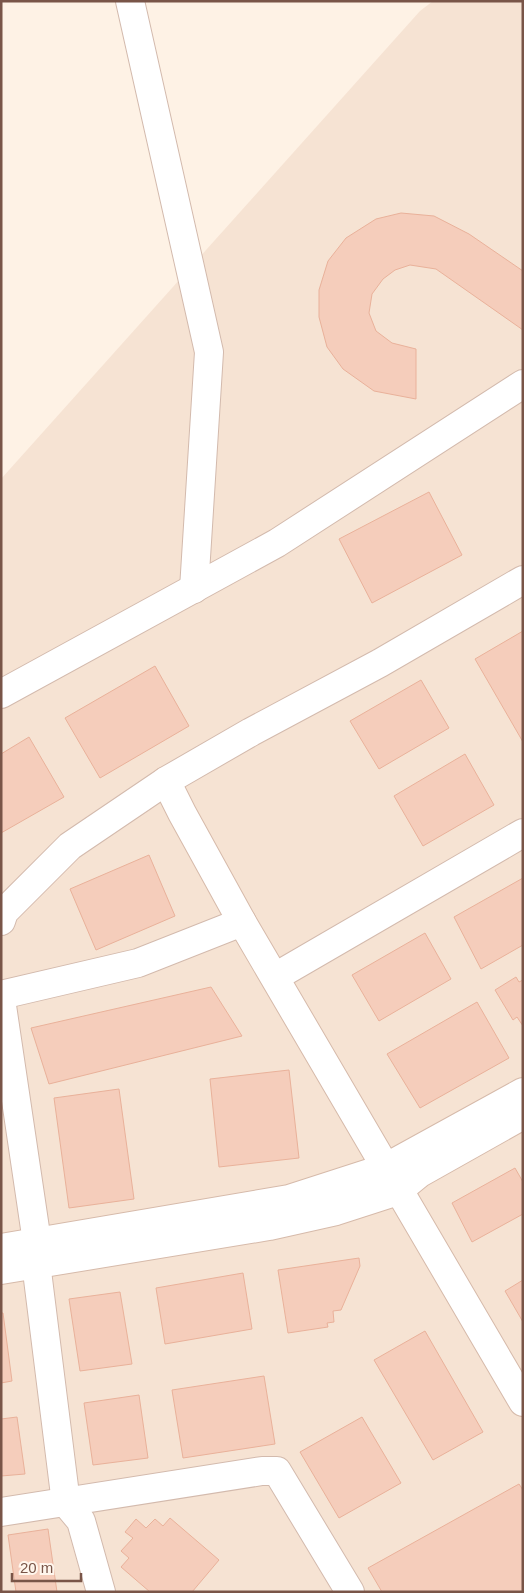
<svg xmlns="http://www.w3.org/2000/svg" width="524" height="1593" font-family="Helvetica,sans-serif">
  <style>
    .residential { fill: #f6e3d3 }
    .building { fill: #f5cdbb; stroke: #e9b19a }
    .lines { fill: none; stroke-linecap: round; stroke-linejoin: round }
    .street-casing { stroke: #d3baad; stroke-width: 30 }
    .secondary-casing { stroke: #d6baaa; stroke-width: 30 }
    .street { stroke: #fff; stroke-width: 28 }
    .secondary { stroke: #fff; stroke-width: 28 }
  </style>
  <rect width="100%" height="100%" fill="#fef2e5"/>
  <polygon class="residential" points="433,1 523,1 523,1592 1,1592 1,479 420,11"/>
  <g class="building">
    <polygon points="401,213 434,216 469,234 523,271 523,330 436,269 410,265 395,270 383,279 372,294 369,313 376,331 392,343 416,349 416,399 374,391 343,369 327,347 319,317 319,290 328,261 346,238 376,219"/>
    <polygon points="429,492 462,555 372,603 339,539"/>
    <polygon points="523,631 523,742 475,659"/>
    <polygon points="155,666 189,726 100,778 65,718"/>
    <polygon points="421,680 449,728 379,769 350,721"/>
    <polygon points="29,737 64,797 1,833 1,754"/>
    <polygon points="465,754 494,805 423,846 394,796"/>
    <polygon points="149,855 175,916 96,950 70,889"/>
    <polygon points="523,878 523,945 481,969 454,917"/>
    <polygon points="425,933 451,979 379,1021 352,975"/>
    <polygon points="516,977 519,982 523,980 523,1026 517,1017 513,1020 495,990"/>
    <polygon points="211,987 242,1036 49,1084 31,1028"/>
    <polygon points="477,1002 509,1058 420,1108 387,1054"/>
    <polygon points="289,1070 299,1158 219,1167 210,1079"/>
    <polygon points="119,1089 134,1199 69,1208 54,1098"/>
    <polygon points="515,1168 523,1182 523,1214 472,1242 452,1203"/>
    <polygon points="359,1258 360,1266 341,1310 333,1311 334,1322 327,1323 328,1327 288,1333 278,1270"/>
    <polygon points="243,1273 252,1329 165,1344 156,1288"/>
    <polygon points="523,1280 523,1322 505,1291"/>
    <polygon points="120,1292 132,1364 80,1371 69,1299"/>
    <polygon points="1,1313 3,1313 12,1381 1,1383"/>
    <polygon points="425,1331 483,1432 433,1460 374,1360"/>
    <polygon points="264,1376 275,1444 183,1458 172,1390"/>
    <polygon points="139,1395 148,1458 93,1465 84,1403"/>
    <polygon points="17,1417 25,1474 1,1476 1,1419"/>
    <polygon points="362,1417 401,1483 339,1518 300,1452"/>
    <polygon points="519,1484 523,1490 523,1592 382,1592 368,1568"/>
    <polygon points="170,1518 219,1560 192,1592 150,1592 121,1567 129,1558 121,1551 133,1538 125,1532 136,1519 146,1528 155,1519 163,1526"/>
    <polygon points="48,1529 57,1592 16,1592 8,1535"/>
  </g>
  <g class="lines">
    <defs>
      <g id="street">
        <polyline points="130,1 209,352 194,589"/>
        <polyline points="1,694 277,543 523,384"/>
        <polyline points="1,921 4,912 70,846 166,781 251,732 380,663 523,580"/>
        <polyline points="275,977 523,833"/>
        <polyline points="1,995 138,963 242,922"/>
        <polyline points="1,999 37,1242"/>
        <polyline points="36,1263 66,1503 81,1521 101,1592"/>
        <polyline points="1,1512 262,1471 277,1471 350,1592"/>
      </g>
      <g id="secondary">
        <polyline points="166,781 182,813 242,922 523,1402"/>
        <polyline points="1,1248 289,1199 385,1168 523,1092"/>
        <polyline points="1,1270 269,1226 336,1211 398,1191 420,1173 523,1115"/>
      </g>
    </defs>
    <use href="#street" class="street-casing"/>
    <use href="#secondary" class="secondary-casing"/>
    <use href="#street" class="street"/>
    <use href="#secondary" class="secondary"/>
  </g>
  <rect width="524" height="1593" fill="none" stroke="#795548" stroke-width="5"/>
  <path d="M12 1573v8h69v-8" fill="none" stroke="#795548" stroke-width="2.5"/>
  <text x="20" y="1573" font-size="15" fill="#795548" stroke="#fff6ed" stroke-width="4" paint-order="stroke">20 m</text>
</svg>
